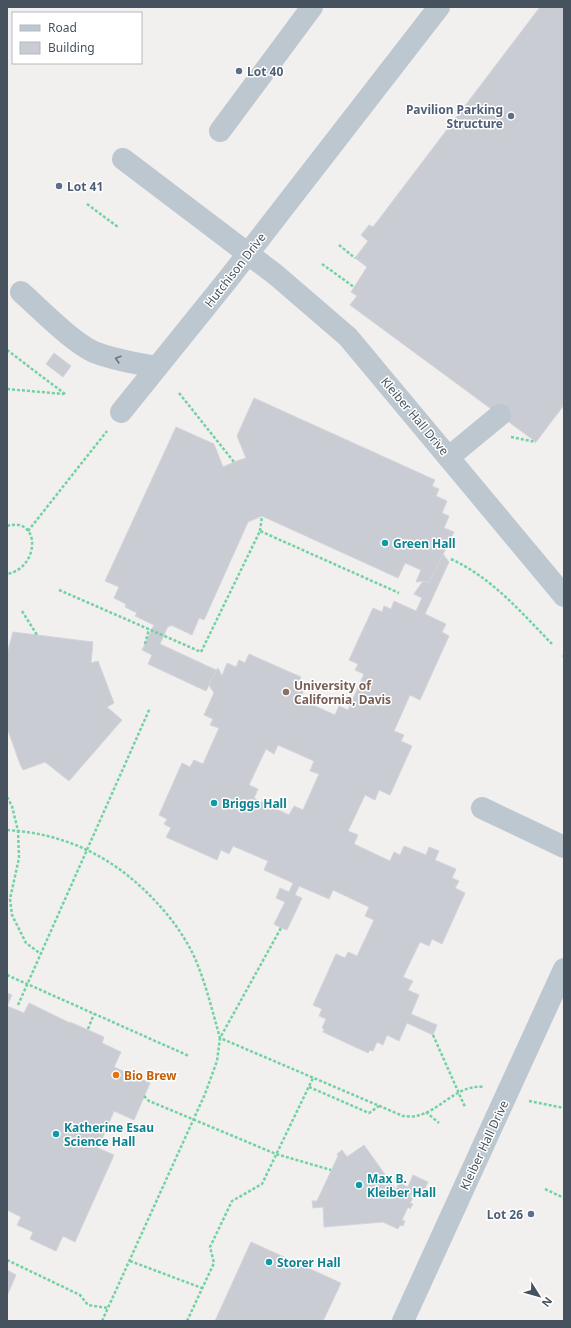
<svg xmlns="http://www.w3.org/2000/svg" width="571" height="1328" font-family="'Noto Sans',sans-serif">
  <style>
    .building { fill: #c9ccd2; stroke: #d3d5db; fill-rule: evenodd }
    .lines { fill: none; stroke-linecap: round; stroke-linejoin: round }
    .path { stroke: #70d3a1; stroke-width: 2.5; stroke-dasharray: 3 2; stroke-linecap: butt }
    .minor { stroke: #bcc7cf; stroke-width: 22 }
    .oneway { stroke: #697680 }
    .service-dot { fill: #5c6f8a; stroke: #fff; stroke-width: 1.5 }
    .culture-dot { fill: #0f9aa8; stroke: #fff; stroke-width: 1.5 }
    .education-dot { fill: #8d6e63; stroke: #fff; stroke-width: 1.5 }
    .food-dot { fill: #e8710a; stroke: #fff; stroke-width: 1.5 }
    .labels { text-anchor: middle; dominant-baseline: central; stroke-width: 3; stroke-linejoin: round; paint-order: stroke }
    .service-label { font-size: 12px; font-weight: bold; fill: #4e5e75; stroke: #fff; text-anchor: start }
    .street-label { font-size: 12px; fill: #46535e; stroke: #fff }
    .culture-label { font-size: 12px; font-weight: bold; fill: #0d838f; stroke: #fff; text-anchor: start }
    .education-label { font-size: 12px; font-weight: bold; fill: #785e54; stroke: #fff; text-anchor: start }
    .food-label { font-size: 12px; font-weight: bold; fill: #c56008; stroke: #fff; text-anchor: start }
  </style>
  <rect width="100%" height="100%" fill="#f2efef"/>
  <g class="building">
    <polygon points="540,7 564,7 564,405 536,442 350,305 357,296 351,292 367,267 355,258 368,241 361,235 369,225 373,227"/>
    <polygon points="54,353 71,366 63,377 46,364"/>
    <polygon points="254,398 435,480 432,486 439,489 436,496 447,501 442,513 449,516 444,528 454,532 429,583 423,581 416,582 421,570 405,563 398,578 262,516 248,522 204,620 199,618 192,635 171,625 170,627 168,626 160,644 216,670 218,668 206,691 148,664 152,655 142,650 154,625 135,616 137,613 125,607 126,604 114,598 119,587 105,581 176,427 214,444 223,467 234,462 246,458 237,436"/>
    <path d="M443,554L449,562L425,614L446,624L442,632L449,636L420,700L410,695L394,731L404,735L401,741L412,746L390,795L379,790L375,800L365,795L348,831L358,835L354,844L390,861L394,852L400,855L404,846L426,855L429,847L439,851L435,860L456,869L452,878L459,881L455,888L465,893L442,944L432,939L429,946L420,942L403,977L413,981L408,990L419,995L411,1014L437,1025L433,1035L407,1023L399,1041L387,1035L383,1045L377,1042L373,1051L370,1050L368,1053L323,1032L324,1029L322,1028L326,1019L319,1016L322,1009L313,1005L336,954L345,958L348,952L357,956L374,920L365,916L369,907L333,890L329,899L299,886L295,895L302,898L287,930L281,928L274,924L285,902L276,898L280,888L289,892L293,883L264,870L268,861L233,846L229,854L221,850L217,860L166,837L171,828L164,824L167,819L159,815L182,763L190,767L194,760L203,764L219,728L210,725L213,719L204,715L214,693L209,685L218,668L222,676L227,663L236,667L239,660L245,663L249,654L301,677L297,687L304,690L300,699L335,715L339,706L348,710L364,674L355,670L358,664L349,660L373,608L382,612L384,606L391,609L394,601L416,611L422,598L414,594L423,581L429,583ZM278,745L314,761L310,771L319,774L303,810L294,806L289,815L254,798L258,789L249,785L266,749L274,754Z"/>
    <polygon points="13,632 93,642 91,663 98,661 114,703 107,707 122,720 69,781 45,762 23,770 20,764 7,728 7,654"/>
    <polygon points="7,993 12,995 7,1006 24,1013 29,1003 70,1023 70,1022 104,1037 102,1043 121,1052 114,1067 150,1083 134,1120 114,1111 98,1148 114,1155 75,1242 63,1236 56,1251 30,1239 33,1232 17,1225 21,1217 7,1210"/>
    <polygon points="364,1145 396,1190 399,1183 408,1187 413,1175 428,1182 421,1197 412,1193 410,1197 413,1198 410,1203 413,1204 410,1209 408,1207 402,1220 405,1221 403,1226 400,1225 398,1229 383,1222 324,1227 323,1207 313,1208 312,1201 317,1201 338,1156 337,1154 342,1150 347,1157"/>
    <polygon points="251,1242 341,1283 323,1321 215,1321"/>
    <polygon points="7,1270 16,1275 7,1296"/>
  </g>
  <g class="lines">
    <g class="path">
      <polyline points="87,204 118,227"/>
      <polyline points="339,245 355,258"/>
      <polyline points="322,264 354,287"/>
      <polyline points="7,350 65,394"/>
      <polyline points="7,389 64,394"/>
      <polyline points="179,393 234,462"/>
      <polyline points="511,437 536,442"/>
      <path d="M7,526C41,516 40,568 7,574"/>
      <polyline points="28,531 107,431"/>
      <polyline points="260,531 262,516"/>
      <path d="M451,559C492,578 521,612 552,644"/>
      <polyline points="59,590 201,652 260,531 399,593"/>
      <polyline points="22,611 37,635"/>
      <polyline points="145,644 149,629"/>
      <polyline points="563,657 564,656"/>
      <polyline points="7,797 12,806 18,831 19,858 10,899 12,915 26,943 41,954"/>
      <path d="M7,830C69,834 117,859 158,904C172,919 184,936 193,954C205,980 212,1010 220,1038L403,1116C407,1116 412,1117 416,1116C441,1111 456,1084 484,1087"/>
      <polyline points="7,975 189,1056"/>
      <polyline points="18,1005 150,708"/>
      <polyline points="88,1029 94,1014"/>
      <polyline points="433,1035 465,1107"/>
      <polyline points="309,1087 369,1113 379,1106"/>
      <polyline points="144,1096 149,1101 166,1108 276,1154 331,1170"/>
      <polyline points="529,1101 564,1108"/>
      <polyline points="426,1112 439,1123"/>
      <polyline points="545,1189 564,1198"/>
      <polyline points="7,1260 80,1295 88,1305 108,1308"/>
      <polyline points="130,1261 202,1288"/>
      <polyline points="102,1321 205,1094 217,1061 220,1038 281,928"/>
      <polyline points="187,1321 214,1263 210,1247 232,1201 262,1184 313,1078"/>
    </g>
    <g class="minor">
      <polyline points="220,131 312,7"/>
      <polyline points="123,159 276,275 348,337 564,596"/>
      <path d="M21,292C40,309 72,342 94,352C114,360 135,363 156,367"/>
      <polyline points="121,412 229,278 439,7"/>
      <polyline points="449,457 500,415"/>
      <polyline points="482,808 564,847"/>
      <polyline points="403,1321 564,969"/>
    </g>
  </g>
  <defs><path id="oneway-chevron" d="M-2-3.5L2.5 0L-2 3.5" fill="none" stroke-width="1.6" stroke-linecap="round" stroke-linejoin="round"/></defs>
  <use class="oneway" href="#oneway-chevron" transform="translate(118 359) rotate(-164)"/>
  <g class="service-dot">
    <circle cx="239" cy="71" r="4"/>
    <circle cx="511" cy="116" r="4"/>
    <circle cx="59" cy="186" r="4"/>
    <circle cx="531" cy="1214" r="4"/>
  </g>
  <g class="culture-dot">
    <circle cx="385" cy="543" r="4"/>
    <circle cx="214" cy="803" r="4"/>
    <circle cx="56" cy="1134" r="4"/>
    <circle cx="359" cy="1185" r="4"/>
    <circle cx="269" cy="1262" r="4"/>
  </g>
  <circle class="education-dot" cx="286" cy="692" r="4"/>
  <circle class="food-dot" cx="116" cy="1075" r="4"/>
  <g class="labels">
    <g class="service-label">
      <text x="247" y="71">Lot 40</text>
      <text x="503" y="109" text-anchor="end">Pavilion Parking<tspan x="503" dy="14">Structure</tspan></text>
      <text x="67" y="186">Lot 41</text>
      <text x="523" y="1214" text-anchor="end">Lot 26</text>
    </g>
    <g class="street-label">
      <text transform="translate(235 270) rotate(-52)">Hutchison Drive</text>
      <text transform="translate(415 416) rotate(50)">Kleiber Hall Drive</text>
      <text transform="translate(484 1145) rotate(-65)">Kleiber Hall Drive</text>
    </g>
    <g class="culture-label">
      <text x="393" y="543">Green Hall</text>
      <text x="222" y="803">Briggs Hall</text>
      <text x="64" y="1127">Katherine Esau<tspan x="64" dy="14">Science Hall</tspan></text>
      <text x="367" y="1178">Max B.<tspan x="367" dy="14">Kleiber Hall</tspan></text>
      <text x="277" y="1262">Storer Hall</text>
    </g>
    <g class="education-label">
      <text x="294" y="685">University of<tspan x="294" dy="14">California, Davis</tspan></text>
    </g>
    <g class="food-label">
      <text x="124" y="1075">Bio Brew</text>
    </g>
  </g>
  <rect width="571" height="1328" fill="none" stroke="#46535e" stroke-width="16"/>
  <rect x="12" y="12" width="130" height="52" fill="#ffffff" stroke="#b5babf"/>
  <rect x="20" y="25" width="20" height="6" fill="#bcc7cf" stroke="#b5babf"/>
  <text x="48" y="32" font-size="12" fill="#46535e">Road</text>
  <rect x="20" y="42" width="20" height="12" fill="#c9ccd2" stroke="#b5babf"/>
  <text x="48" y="52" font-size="12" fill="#46535e">Building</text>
  <g transform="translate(539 1296) rotate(127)" stroke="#ffffff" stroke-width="3" paint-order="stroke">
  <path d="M0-3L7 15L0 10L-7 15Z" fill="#46535e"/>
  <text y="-6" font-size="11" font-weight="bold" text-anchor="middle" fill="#46535e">N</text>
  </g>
</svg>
